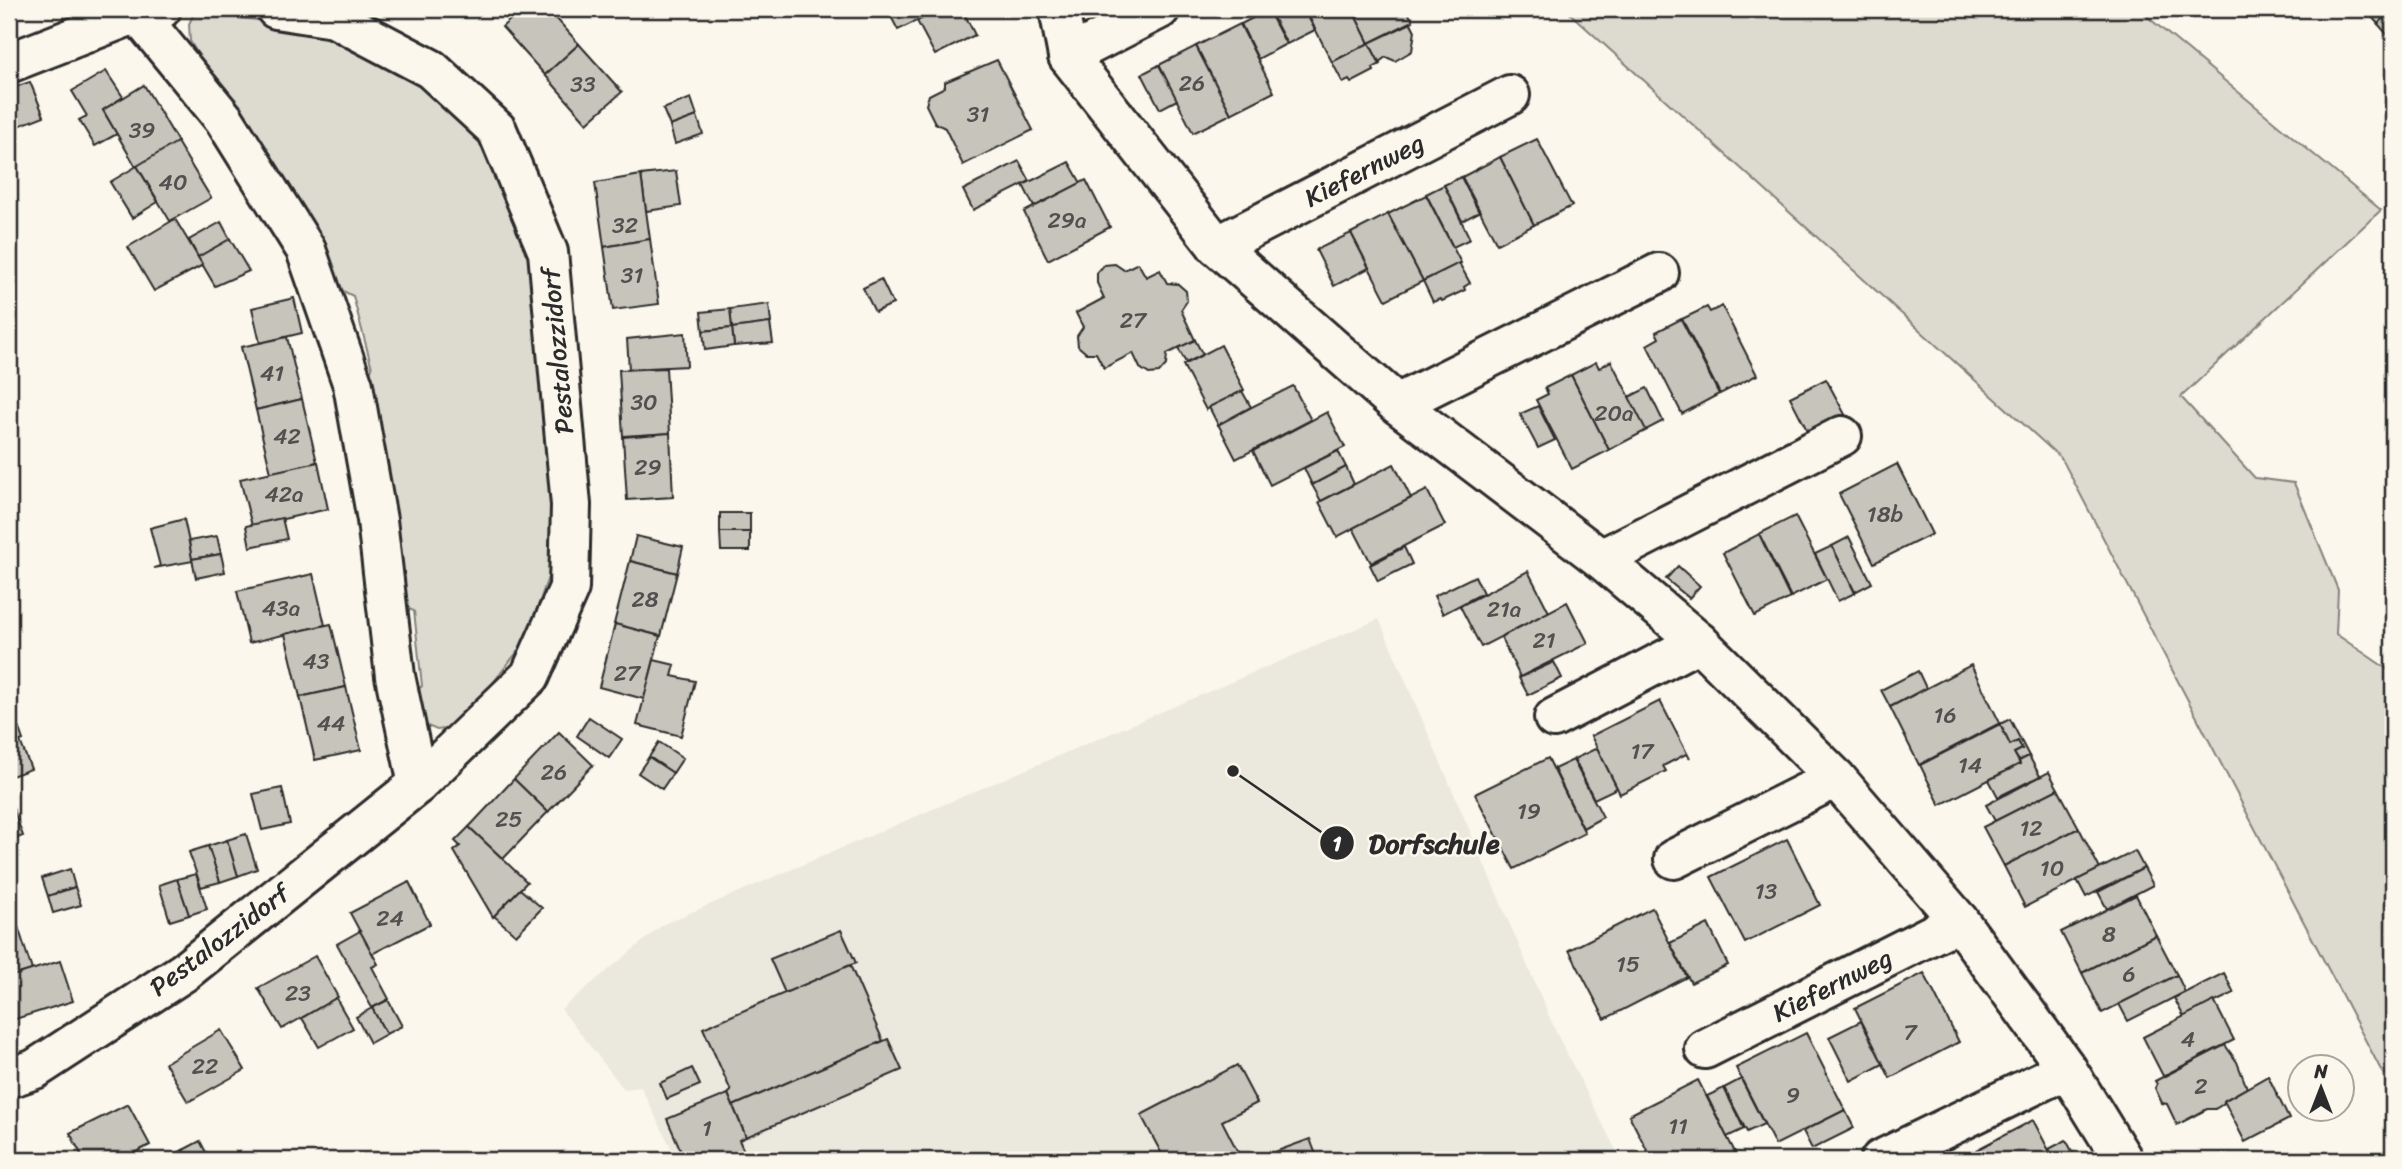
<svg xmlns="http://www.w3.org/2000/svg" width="2402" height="1169" font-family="Sriracha,sans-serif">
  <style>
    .built { fill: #ebe8de }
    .green { fill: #dddad0; stroke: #84827e; stroke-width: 2 }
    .building { fill: #c7c4bc; stroke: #2b2b2b; stroke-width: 2 }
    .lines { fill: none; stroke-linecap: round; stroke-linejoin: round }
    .minor-casing { stroke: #2b2b2b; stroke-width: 44 }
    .minor { stroke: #fbf7ec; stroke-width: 38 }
    .labels { text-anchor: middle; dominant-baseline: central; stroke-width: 5; stroke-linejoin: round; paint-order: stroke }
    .number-label { font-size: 23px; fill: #52514f }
    .street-label { font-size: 26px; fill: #2b2b2b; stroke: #fbf7ec }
    .leader { fill: none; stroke: #2b2b2b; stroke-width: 2.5 }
    .callout-dot { fill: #2b2b2b; stroke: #fbf7ec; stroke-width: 2.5 }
    .mark-label { font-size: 21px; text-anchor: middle; font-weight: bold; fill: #fff }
    .callout-label { font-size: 28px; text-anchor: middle; font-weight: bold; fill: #2b2b2b; stroke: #fbf7ec; stroke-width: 5; stroke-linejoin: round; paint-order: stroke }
  </style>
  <rect width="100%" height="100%" fill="#fbf7ec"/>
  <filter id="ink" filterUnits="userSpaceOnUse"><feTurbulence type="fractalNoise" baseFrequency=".0143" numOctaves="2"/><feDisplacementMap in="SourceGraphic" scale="14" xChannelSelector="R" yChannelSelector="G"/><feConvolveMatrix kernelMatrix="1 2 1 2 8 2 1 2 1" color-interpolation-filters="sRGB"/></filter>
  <g filter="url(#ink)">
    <polygon class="built" points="1379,619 1556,1032 1621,1160 677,1160 641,1087 624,1089 561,1009 664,924"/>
    <g class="green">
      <polygon points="1565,9 2138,9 2381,210 2181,397 2255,478 2294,483 2338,590 2336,634 2393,673 2393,1093 2062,459"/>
      <polygon points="194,13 283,23 320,31 401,64 481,137 502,177 532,270 553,508 553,546 548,577 535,615 521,647 470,712 452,728 437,730 420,723 409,697 422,686 414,611 398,605 362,389 372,368 353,296 333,286 190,41 189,24"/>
    </g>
    <g class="building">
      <polygon points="522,9 548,9 579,44 545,75 502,27"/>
      <polygon points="887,9 941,9 898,30"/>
      <polygon points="941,9 962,9 975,35 935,55 917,21"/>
      <polygon points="1304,9 1315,30 1287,44 1269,10"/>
      <polygon points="1305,9 1352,9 1369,43 1332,62"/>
      <polygon points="1352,9 1406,9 1413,21 1369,43"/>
      <polygon points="2365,9 2393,9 2378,24"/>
      <polygon points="2393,9 2393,41 2378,24"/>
      <polygon points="1268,10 1286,44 1258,59 1241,24"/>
      <polygon points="1411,23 1415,31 1412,51 1395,61 1386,57 1379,62 1369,43"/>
      <polygon points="1240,24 1274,92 1231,114 1196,46"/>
      <polygon points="1369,43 1380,64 1373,68 1374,71 1351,83 1349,80 1343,83 1332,62"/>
      <polygon points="579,44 622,92 587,123 545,75"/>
      <polygon points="1196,46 1231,114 1193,133 1159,65"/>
      <polygon points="997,60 1033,130 963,165 945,128 935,123 926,105 929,95 945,87 945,82"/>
      <polygon points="1159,65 1177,100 1160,109 1142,74"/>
      <polygon points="106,71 123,97 103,110 117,134 95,146 79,120 87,116 72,91"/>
      <polygon points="30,82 44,116 16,127 9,108 9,89"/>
      <polygon points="144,85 178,142 136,167 103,110"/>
      <polygon points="691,98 697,116 670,126 663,109"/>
      <polygon points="697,116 703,134 675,144 670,126"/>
      <polygon points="9,131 16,150 9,153"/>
      <polygon points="1537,139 1572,206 1534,225 1500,157"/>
      <polygon points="177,142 211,198 170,221 137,166"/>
      <polygon points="1500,157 1534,225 1497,244 1462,177"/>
      <polygon points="1019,161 1030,181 973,210 963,190"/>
      <polygon points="1069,162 1081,183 1034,207 1023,185"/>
      <polygon points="137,166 158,202 132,218 110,182"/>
      <polygon points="676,171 681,206 646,211 641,175"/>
      <polygon points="641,175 650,239 604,247 595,183"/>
      <polygon points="1461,177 1479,212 1462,221 1444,185"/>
      <polygon points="1086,180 1110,227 1048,260 1024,212"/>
      <polygon points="1444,185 1470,239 1453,247 1426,194"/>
      <polygon points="1426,195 1461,263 1423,281 1388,214"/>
      <polygon points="1388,214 1423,281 1386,300 1351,233"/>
      <polygon points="175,219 203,265 154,291 128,247"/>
      <polygon points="221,222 230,239 198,257 189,240"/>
      <polygon points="1351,233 1369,268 1334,286 1316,250"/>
      <polygon points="230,239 249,271 215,286 198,257"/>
      <polygon points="650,239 659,304 613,310 604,247"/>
      <polygon points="1138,263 1146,277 1160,270 1167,283 1178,284 1186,291 1187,301 1181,310 1195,340 1167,354 1166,365 1159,373 1149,374 1140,368 1133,353 1104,368 1096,353 1086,353 1078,346 1077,336 1083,327 1076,313 1104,298 1097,283 1097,273 1104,265 1115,264 1124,270"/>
      <polygon points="1459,263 1470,283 1464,287 1465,290 1442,301 1440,299 1433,302 1423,281"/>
      <polygon points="881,279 893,304 875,312 863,288"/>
      <polygon points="294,298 302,333 260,343 252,308"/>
      <polygon points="769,304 771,323 732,328 730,309"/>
      <polygon points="1722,306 1757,375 1720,394 1682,319 1707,307 1710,312"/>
      <polygon points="730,309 732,328 703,331 701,312"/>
      <polygon points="1681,319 1719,394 1682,414 1647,345 1659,338 1656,332"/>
      <polygon points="770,323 773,343 734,346 732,328"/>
      <polygon points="732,328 734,346 705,350 703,331"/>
      <polygon points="685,333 687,366 629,369 627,339"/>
      <polygon points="287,337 302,399 256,410 241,347"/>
      <polygon points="1195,340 1203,355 1186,363 1178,348"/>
      <polygon points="1221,345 1244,390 1206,410 1183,365"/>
      <polygon points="1611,361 1647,430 1609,450 1571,375 1596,362 1599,368"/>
      <polygon points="666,368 670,433 623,436 619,370"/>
      <polygon points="1571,375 1609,450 1572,469 1536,400 1548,394 1545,388"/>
      <polygon points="1826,379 1848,420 1811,438 1790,397"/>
      <polygon points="1293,386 1311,420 1236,459 1218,424"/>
      <polygon points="1647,388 1663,421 1646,430 1629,397"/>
      <polygon points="1242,391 1251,407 1218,425 1209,407"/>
      <polygon points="302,399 317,462 271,473 256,410"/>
      <polygon points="1538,406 1555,440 1538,448 1520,414"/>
      <polygon points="1327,412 1345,447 1270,485 1253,451"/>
      <polygon points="670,433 673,497 627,500 623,437"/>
      <polygon points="1338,451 1346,467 1312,485 1304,468"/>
      <polygon points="318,462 328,509 252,526 240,479"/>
      <polygon points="1394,464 1411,498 1337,537 1319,502"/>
      <polygon points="1897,464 1932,534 1874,563 1839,494"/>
      <polygon points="1346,467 1354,484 1321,501 1312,485"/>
      <polygon points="1427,490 1445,525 1371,563 1353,528"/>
      <rect x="720" y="513" width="30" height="19"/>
      <polygon points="1795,516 1827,579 1791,597 1759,534"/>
      <polygon points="282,518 287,539 250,547 246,526"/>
      <polygon points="184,519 193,561 154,568 160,566 150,528"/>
      <polygon points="720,532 750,532 750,551 721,551"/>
      <polygon points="1759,534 1790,598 1755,616 1723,553"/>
      <polygon points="217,536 221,554 192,559 189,541"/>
      <polygon points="636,536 683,547 677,573 630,561"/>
      <polygon points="1849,537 1872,583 1855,592 1832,546"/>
      <polygon points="1832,546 1855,593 1838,601 1815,554"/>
      <polygon points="1404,547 1412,564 1378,581 1370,565"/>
      <polygon points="221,554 225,572 196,578 192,559"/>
      <polygon points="630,561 677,573 661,636 614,624"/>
      <polygon points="1678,566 1700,586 1689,598 1666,579"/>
      <polygon points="1528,571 1549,612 1481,647 1460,606"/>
      <polygon points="313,574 325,625 249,643 237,591"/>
      <polygon points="1475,576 1483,593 1443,614 1434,596"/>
      <polygon points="1567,602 1588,643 1520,677 1501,637"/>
      <polygon points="331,624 346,687 300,697 285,634"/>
      <polygon points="615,624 660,636 644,699 599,687"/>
      <polygon points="654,660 675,665 672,676 695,681 681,736 637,725"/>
      <polygon points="1554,662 1562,678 1528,695 1519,678"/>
      <polygon points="1971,665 2000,723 1919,765 1890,707"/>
      <polygon points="1918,671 1926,688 1890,707 1881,690"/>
      <polygon points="346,687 361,750 315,760 300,697"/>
      <polygon points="1660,701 1690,759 1686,754 1663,766 1666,771 1620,794 1591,736"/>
      <polygon points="589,717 622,739 609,758 577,736"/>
      <polygon points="2010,719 2029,756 2019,761 2014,753 2022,749 2018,741 2010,745 2000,724"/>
      <polygon points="16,720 23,740 20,741 31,769 9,777 9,723"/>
      <polygon points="2000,724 2010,745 2018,741 2022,749 2014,753 2020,764 1940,805 1920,765"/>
      <polygon points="559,732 593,765 548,812 514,779"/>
      <polygon points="659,742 683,758 673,773 649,757"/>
      <polygon points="1597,748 1617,788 1594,799 1574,759"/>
      <polygon points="2029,756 2040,776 1998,797 1989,780 2020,764 2019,761"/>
      <polygon points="649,757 673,773 662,789 638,773"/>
      <polygon points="1548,758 1585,833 1514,869 1475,794"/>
      <polygon points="1573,760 1603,817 1583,828 1554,769"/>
      <polygon points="2049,772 2058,789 1995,821 1986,805"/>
      <polygon points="514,779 548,812 503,859 469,827"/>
      <polygon points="282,788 290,824 262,830 253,794"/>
      <polygon points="2058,789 2079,828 2004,866 1983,827"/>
      <polygon points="9,797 23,836 9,841"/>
      <polygon points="469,827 527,882 493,917 454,851 460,846 455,841"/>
      <polygon points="2079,828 2100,869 2025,907 2004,866"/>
      <polygon points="246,834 257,869 238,876 227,840"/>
      <polygon points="1787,839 1820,905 1745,943 1711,877"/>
      <polygon points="227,840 238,876 220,882 208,846"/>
      <polygon points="208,846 220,882 201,887 189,852"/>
      <polygon points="2135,851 2144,868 2086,897 2077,880"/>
      <polygon points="2144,868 2153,885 2107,909 2098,892"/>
      <polygon points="70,869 75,887 48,896 42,878"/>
      <polygon points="196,874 207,909 189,915 177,879"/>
      <polygon points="177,879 189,915 170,921 159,885"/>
      <polygon points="409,882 430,924 372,954 350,913"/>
      <polygon points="75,887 81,905 53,913 48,896"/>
      <polygon points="520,889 542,908 516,935 494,916"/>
      <polygon points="2136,895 2156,935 2082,973 2061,932"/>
      <polygon points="12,908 32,970 9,977 9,909"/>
      <polygon points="1652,908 1687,977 1605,1019 1569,950"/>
      <polygon points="1708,924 1728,965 1691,983 1670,943"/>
      <polygon points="841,930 856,963 785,993 770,959"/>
      <polygon points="360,931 378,964 372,967 389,999 372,1008 337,944"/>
      <polygon points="2156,935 2177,975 2102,1013 2082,973"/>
      <polygon points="315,956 338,997 282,1029 258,988"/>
      <polygon points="60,961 73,1001 9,1021 9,977"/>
      <polygon points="850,965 883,1041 733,1106 728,1094 731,1091 703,1028"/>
      <polygon points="1924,973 1959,1042 1890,1078 1855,1008"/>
      <polygon points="2224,973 2234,993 2184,1017 2174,998"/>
      <polygon points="2177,975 2185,992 2128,1021 2119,1004"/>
      <polygon points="336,998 353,1028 319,1047 302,1018"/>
      <polygon points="388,1000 402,1026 386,1034 372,1008"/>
      <polygon points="2214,1001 2234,1040 2163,1076 2143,1037"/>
      <polygon points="372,1008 386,1034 370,1043 356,1017"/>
      <polygon points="1861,1021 1883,1064 1851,1081 1829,1037"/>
      <polygon points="221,1030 245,1070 188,1102 165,1063"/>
      <polygon points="1806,1033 1845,1110 1775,1145 1736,1068"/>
      <polygon points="888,1039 902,1070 746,1137 733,1106"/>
      <polygon points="2225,1045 2237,1062 2247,1088 2225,1100 2223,1104 2215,1109 2207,1109 2177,1125 2167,1104 2162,1103 2155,1088 2157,1084 2155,1081"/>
      <polygon points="1237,1065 1257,1103 1222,1121 1242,1160 1216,1160 1213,1155 1205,1160 1165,1160 1141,1115"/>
      <polygon points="692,1068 700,1085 667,1099 660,1083"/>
      <polygon points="2268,1076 2289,1119 2245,1142 2224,1101"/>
      <polygon points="1741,1079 1764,1124 1747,1132 1724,1088"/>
      <polygon points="1698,1080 1739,1160 1652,1160 1629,1115"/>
      <polygon points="1724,1088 1744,1129 1727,1137 1707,1096"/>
      <polygon points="728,1094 746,1137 739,1140 748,1160 685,1160 667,1119"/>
      <polygon points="128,1104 150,1145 120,1160 84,1160 70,1133"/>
      <polygon points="1845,1110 1854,1128 1812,1149 1803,1131"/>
      <polygon points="2033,1120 2054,1160 1981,1160 1976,1150"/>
      <polygon points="1310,1139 1318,1160 1253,1160"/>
      <polygon points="2066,1140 2077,1160 2055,1160 2049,1149"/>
      <polygon points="200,1141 210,1160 188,1160 183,1150"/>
      <polygon points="183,1150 188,1160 167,1160 167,1159"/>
    </g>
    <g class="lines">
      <defs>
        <g id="minor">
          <polyline points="1059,9 1068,56 1217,246 1397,404 1601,559 1699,642 1836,778 1959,921 2067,1069 2123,1160"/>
          <polyline points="137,13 224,119 306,250 353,385 377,520 395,676 418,784"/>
          <polyline points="1068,56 1160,9"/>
          <polyline points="9,63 137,13 161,9"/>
          <polyline points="1217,246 1510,95"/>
          <polyline points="1397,404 1659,273"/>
          <polyline points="1601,559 1842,436"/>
          <polyline points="1554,718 1699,642"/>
          <polyline points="1674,859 1836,778"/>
          <polyline points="1705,1049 1959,921"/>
          <polyline points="9,1078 35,1069 184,972 418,784 530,676 569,588 571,505 548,252 497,130 431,69 334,18 276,9"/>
          <polyline points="1880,1160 2067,1069"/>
        </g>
      </defs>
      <use href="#minor" class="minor-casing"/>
      <use href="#minor" class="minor"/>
    </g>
  </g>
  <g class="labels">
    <g class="number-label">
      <text x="1192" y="83">26</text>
      <text x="583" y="84">33</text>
      <text x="978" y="114">31</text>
      <text x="142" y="130">39</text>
      <text x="173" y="182">40</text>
      <text x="1067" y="220">29a</text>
      <text x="625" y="225">32</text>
      <text x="632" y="275">31</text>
      <text x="1133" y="320">27</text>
      <text x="272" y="373">41</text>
      <text x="644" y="402">30</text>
      <text x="1614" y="413">20a</text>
      <text x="287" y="436">42</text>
      <text x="648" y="467">29</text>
      <text x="284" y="494">42a</text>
      <text x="1885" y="514">18b</text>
      <text x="645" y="599">28</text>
      <text x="281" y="608">43a</text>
      <text x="1504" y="609">21a</text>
      <text x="1544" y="640">21</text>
      <text x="316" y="661">43</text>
      <text x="627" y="673">27</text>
      <text x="1945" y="715">16</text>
      <text x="331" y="723">44</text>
      <text x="1642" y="751">17</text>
      <text x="1970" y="765">14</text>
      <text x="554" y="772">26</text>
      <text x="1529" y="811">19</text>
      <text x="509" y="819">25</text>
      <text x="2031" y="828">12</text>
      <text x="2052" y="868">10</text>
      <text x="1766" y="891">13</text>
      <text x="390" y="918">24</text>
      <text x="2109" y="934">8</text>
      <text x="1628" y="964">15</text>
      <text x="2129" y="974">6</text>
      <text x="298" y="993">23</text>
      <text x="1910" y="1032">7</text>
      <text x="2188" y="1039">4</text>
      <text x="205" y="1066">22</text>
      <text x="2201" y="1086">2</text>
      <text x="1793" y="1095">9</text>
      <text x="1678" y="1126">11</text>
      <text x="707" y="1128">1</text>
    </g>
    <g class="street-label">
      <text transform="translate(1364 170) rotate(-27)">Kiefernweg</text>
      <text transform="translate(557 351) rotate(-95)">Pestalozzidorf</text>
      <text transform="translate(219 940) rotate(-37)">Pestalozzidorf</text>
      <text transform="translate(1832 985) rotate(-27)">Kiefernweg</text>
    </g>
  </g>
  <path class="leader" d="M1233 771L1337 843"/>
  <g class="callout-dot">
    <circle cx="1233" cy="771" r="7"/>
    <circle cx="1337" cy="843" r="18"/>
  </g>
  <g class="mark-label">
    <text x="1337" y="851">1</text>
  </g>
  <g class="callout-label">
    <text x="1434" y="853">Dorfschule</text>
  </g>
  <rect width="2402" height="1169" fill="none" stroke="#fbf7ec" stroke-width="35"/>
  <rect x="18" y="18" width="2367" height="1134" fill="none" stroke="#2b2b2b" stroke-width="2.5" filter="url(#ink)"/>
  <g transform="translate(2321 1088)"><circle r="33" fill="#fbf7ec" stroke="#a8a59f" stroke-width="2"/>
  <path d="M0-5L12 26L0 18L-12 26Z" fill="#2b2b2b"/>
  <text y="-10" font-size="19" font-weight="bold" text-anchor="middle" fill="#2b2b2b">N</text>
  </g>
</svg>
